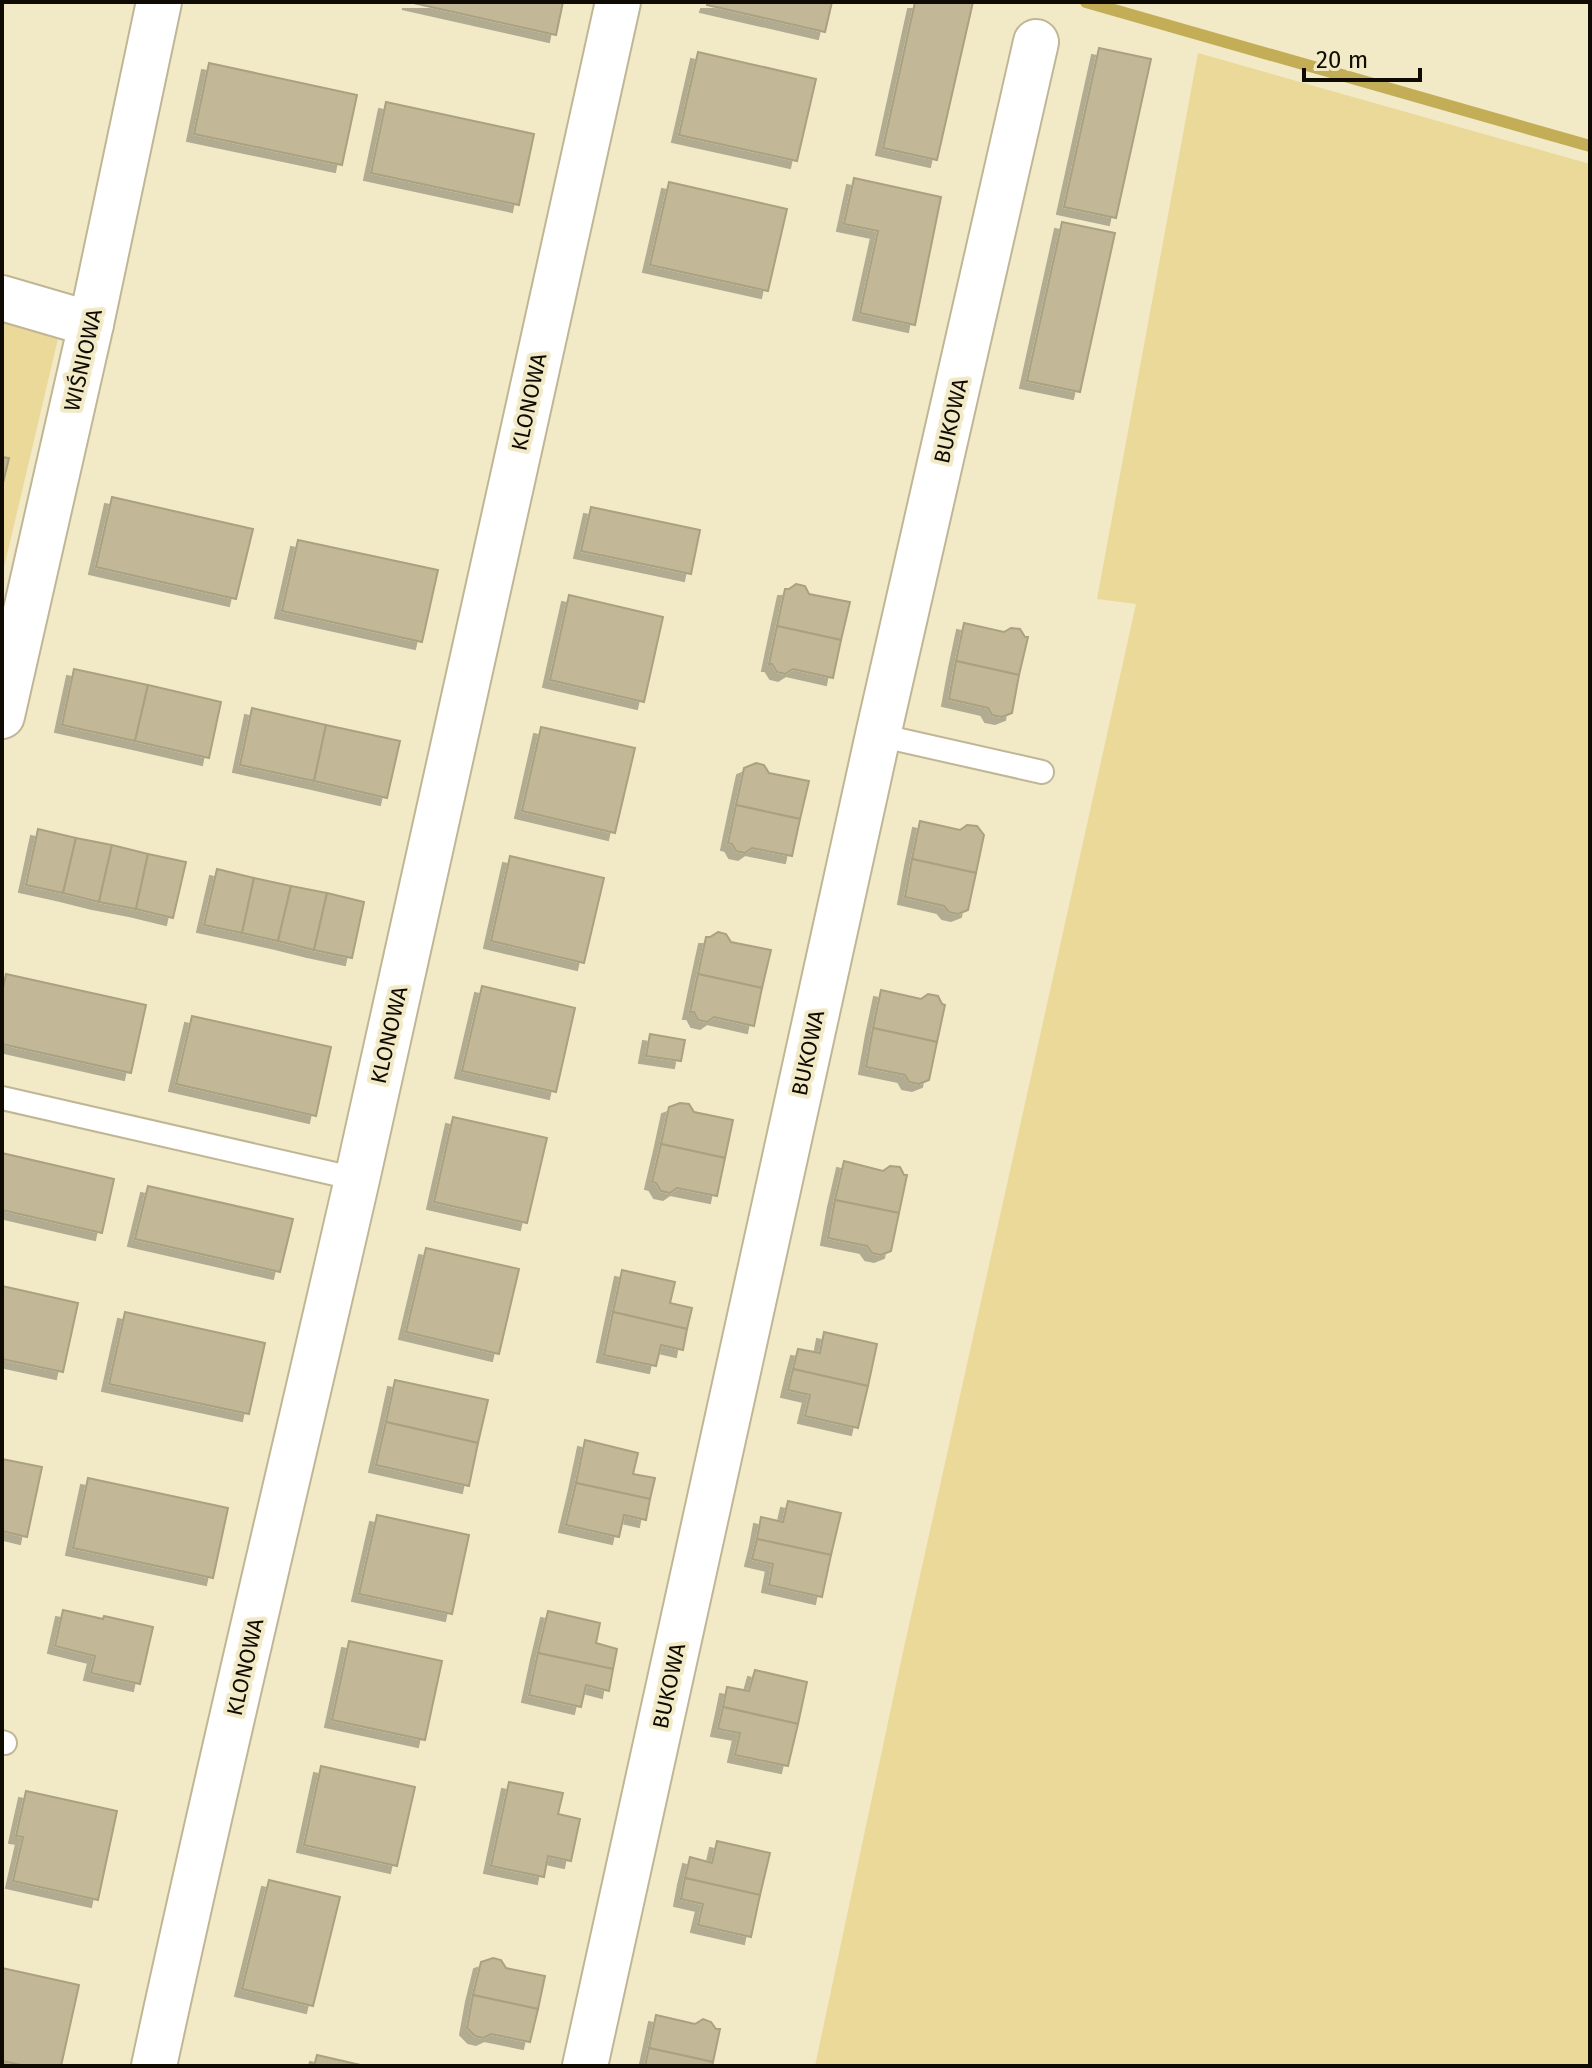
<svg xmlns="http://www.w3.org/2000/svg" width="1592" height="2068" font-family="'Fira Sans',sans-serif">
  <style>
    .green { fill: #ebd99a }
    .lines { fill: none; stroke-linecap: round; stroke-linejoin: round }
    .stream { stroke: #c4ad57; stroke-width: 12 }
    .building { fill: #c2b897; stroke: #aaa180; stroke-width: 2; filter: url(#shadow) }
    .service-casing { stroke: #c0b695; stroke-width: 26 }
    .minor-casing { stroke: #c0b695; stroke-width: 48 }
    .service { stroke: #fff; stroke-width: 22 }
    .minor { stroke: #fff; stroke-width: 44 }
    .labels { text-anchor: middle; dominant-baseline: central; stroke-width: 8; stroke-linejoin: round; paint-order: stroke }
    .street-label { font-size: 22px; fill: #0f0b02; stroke: #f2e9c6 }
  </style>
  <defs>
    <filter id="shadow"><feDropShadow dx="-7" dy="7" stdDeviation="0" flood-color="#0004"/></filter>
  </defs>
  <rect width="100%" height="100%" fill="#f2e9c6"/>
  <g class="green">
    <polygon points="1198,53 1590,164 1590,2066 815,2066 901,1661 1136,604 1097,599"/>
    <polygon points="2,313 61,326 2,576"/>
  </g>
  <g class="lines">
    <polyline class="stream" points="1086,2 1590,146"/>
  </g>
  <g class="building">
    <polygon points="409,2 563,2 556,35"/>
    <polygon points="708,2 832,2 825,32 707,5"/>
    <polygon points="915,2 973,2 937,160 883,148"/>
    <polygon points="1099,48 1151,59 1116,218 1064,207"/>
    <polygon points="698,52 816,79 797,161 679,135"/>
    <polygon points="209,63 357,95 342,165 194,134"/>
    <polygon points="386,102 534,134 519,205 371,173"/>
    <polygon points="854,178 941,197 915,325 860,313 878,231 844,224"/>
    <polygon points="669,182 787,209 768,291 650,265"/>
    <polygon points="1062,222 1115,233 1080,392 1027,381"/>
    <polygon points="2,457 9,458 3,483 2,482"/>
    <polygon points="112,497 253,529 236,599 96,567"/>
    <polygon points="591,507 700,530 691,574 581,551"/>
    <polygon points="298,540 438,570 422,642 282,611"/>
    <polygon points="796,584 805,586 809,594 850,602 841,640 777,626 785,589 789,589"/>
    <polygon points="569,595 663,617 644,702 550,680"/>
    <polygon points="964,623 1004,632 1011,628 1020,629 1025,637 1028,637 1019,675 956,661"/>
    <polygon points="777,626 841,640 833,678 793,669 785,674 777,672 772,664 769,664"/>
    <polygon points="956,661 1019,675 1012,713 1002,717 992,715 988,708 949,699"/>
    <polygon points="74,669 148,685 135,741 62,725"/>
    <polygon points="148,685 221,702 209,758 135,741"/>
    <polygon points="252,708 326,725 314,781 240,765"/>
    <polygon points="326,725 400,741 387,798 314,781"/>
    <polygon points="541,727 635,748 615,833 522,811"/>
    <polygon points="756,763 764,765 769,773 809,781 800,819 736,805 744,768"/>
    <polygon points="736,805 800,819 792,856 752,848 745,853 736,851 732,844 728,843"/>
    <polygon points="920,821 960,830 967,825 977,826 984,835 976,873 912,859"/>
    <polygon points="38,829 76,838 63,893 26,885"/>
    <polygon points="76,838 112,845 99,902 63,893"/>
    <polygon points="112,845 148,854 136,909 99,902"/>
    <polygon points="148,854 186,862 173,918 136,909"/>
    <polygon points="510,856 604,878 584,963 491,941"/>
    <polygon points="912,859 976,873 968,910 958,914 949,912 944,906 905,897"/>
    <polygon points="217,869 254,878 242,933 204,925"/>
    <polygon points="254,878 291,886 278,941 242,933"/>
    <polygon points="291,886 327,893 314,950 278,941"/>
    <polygon points="327,893 364,902 352,958 314,950"/>
    <polygon points="718,932 726,934 731,942 771,950 762,988 698,974 706,937 710,937"/>
    <polygon points="6,974 146,1005 131,1073 2,1044 2,993"/>
    <polygon points="698,974 762,988 754,1026 714,1017 707,1022 698,1020 694,1012 690,1012"/>
    <polygon points="482,986 575,1008 556,1092 462,1071"/>
    <polygon points="881,990 921,999 928,994 938,996 942,1004 945,1005 937,1042 873,1028"/>
    <polygon points="192,1016 331,1047 316,1116 176,1084"/>
    <polygon points="873,1028 937,1042 929,1080 919,1084 909,1082 905,1075 866,1067"/>
    <polygon points="650,1034 685,1040 681,1061 646,1056"/>
    <polygon points="680,1103 689,1104 694,1112 733,1120 725,1158 661,1144 669,1107"/>
    <polygon points="453,1117 547,1138 527,1223 434,1202"/>
    <polygon points="661,1144 725,1158 717,1196 677,1188 670,1193 661,1191 656,1183 652,1182"/>
    <polygon points="2,1153 114,1179 102,1233 2,1210"/>
    <polygon points="844,1161 883,1171 890,1166 900,1167 904,1175 907,1175 899,1213 835,1200"/>
    <polygon points="148,1186 293,1219 280,1272 135,1239"/>
    <polygon points="835,1200 899,1213 891,1251 881,1255 872,1253 867,1246 828,1238"/>
    <polygon points="426,1248 519,1269 499,1354 406,1332"/>
    <polygon points="622,1270 675,1282 670,1303 692,1308 687,1329 613,1312"/>
    <polygon points="2,1286 78,1303 63,1372 2,1359"/>
    <polygon points="125,1312 265,1343 249,1414 109,1384"/>
    <polygon points="613,1312 687,1329 683,1350 661,1345 656,1366 604,1355"/>
    <polygon points="824,1332 877,1344 868,1386 793,1369 798,1349 820,1353"/>
    <polygon points="793,1369 868,1386 858,1428 805,1416 810,1395 788,1390"/>
    <polygon points="395,1380 488,1400 478,1443 386,1422"/>
    <polygon points="386,1422 478,1443 469,1486 376,1465"/>
    <polygon points="585,1440 638,1453 633,1474 655,1478 650,1499 576,1483"/>
    <polygon points="2,1459 42,1467 27,1537 2,1531"/>
    <polygon points="88,1478 228,1508 213,1578 73,1548"/>
    <polygon points="576,1483 650,1499 646,1520 624,1515 619,1537 566,1525"/>
    <polygon points="788,1501 841,1513 831,1555 757,1539 761,1517 783,1522"/>
    <polygon points="377,1515 469,1535 452,1614 359,1594"/>
    <polygon points="757,1539 831,1555 822,1597 769,1585 773,1564 752,1559"/>
    <polygon points="63,1610 103,1619 104,1616 153,1627 140,1684 91,1673 95,1656 55,1646"/>
    <polygon points="548,1611 600,1623 596,1643 617,1649 613,1669 538,1653"/>
    <polygon points="349,1641 442,1661 425,1740 332,1720"/>
    <polygon points="538,1653 613,1669 609,1691 586,1685 581,1707 529,1695"/>
    <polygon points="755,1670 807,1682 798,1724 723,1707 727,1687 749,1691"/>
    <polygon points="723,1707 798,1724 788,1766 735,1755 740,1733 718,1729"/>
    <polygon points="321,1766 415,1787 397,1866 304,1845"/>
    <polygon points="509,1782 563,1793 558,1814 580,1819 571,1861 548,1856 544,1877 491,1866"/>
    <polygon points="26,1791 117,1811 98,1900 13,1881 23,1837 16,1836"/>
    <polygon points="717,1841 770,1853 760,1895 685,1878 690,1857 712,1863"/>
    <polygon points="685,1878 760,1895 751,1937 698,1925 703,1904 681,1899"/>
    <polygon points="269,1880 340,1897 313,2006 242,1989"/>
    <polygon points="493,1958 501,1960 506,1968 545,1976 538,2009 473,1995 481,1962"/>
    <polygon points="2,1968 79,1985 61,2066 26,2066 2,2061"/>
    <polygon points="473,1995 538,2009 530,2042 491,2034 483,2038 475,2036 467,2028"/>
    <polygon points="656,2015 695,2024 703,2019 711,2022 716,2029 720,2029 713,2062 649,2048"/>
    <polygon points="649,2048 713,2062 712,2066 645,2066"/>
    <polygon points="317,2055 365,2066 314,2066"/>
  </g>
  <g class="lines">
    <defs>
      <g id="service">
        <polyline points="878,735 1042,772"/>
        <polyline points="2,1098 357,1179"/>
        <polyline points="2,1742 5,1743"/>
      </g>
      <g id="minor">
        <polyline points="2,298 91,324"/>
        <polyline points="2,716 91,324 159,2"/>
        <path d="M154,2066C218,1768 290,1472 358,1175C446,784 531,393 618,2"/>
        <polyline points="585,2066 878,735 1036,42"/>
      </g>
    </defs>
    <use href="#service" class="service-casing"/>
    <use href="#minor" class="minor-casing"/>
    <use href="#service" class="service"/>
    <use href="#minor" class="minor"/>
  </g>
  <g class="labels">
    <g class="street-label">
      <text transform="translate(83 360) rotate(-77)">WIŚNIOWA</text>
      <text transform="translate(529 402) rotate(-78)">KLONOWA</text>
      <text transform="translate(951 421) rotate(-77)">BUKOWA</text>
      <text transform="translate(389 1035) rotate(-77)">KLONOWA</text>
      <text transform="translate(808 1053) rotate(-78)">BUKOWA</text>
      <text transform="translate(245 1667) rotate(-77)">KLONOWA</text>
      <text transform="translate(669 1686) rotate(-78)">BUKOWA</text>
    </g>
  </g>
  <rect width="1592" height="2068" fill="none" stroke="#0f0b02" stroke-width="8"/>
  <path d="M1304 68v12h116v-12" fill="none" stroke="#0f0b02" stroke-width="4"/>
  <text x="1316" y="68" font-size="24" fill="#0f0b02" stroke="#f2e9c6" stroke-width="6" paint-order="stroke">20 m</text>
</svg>
